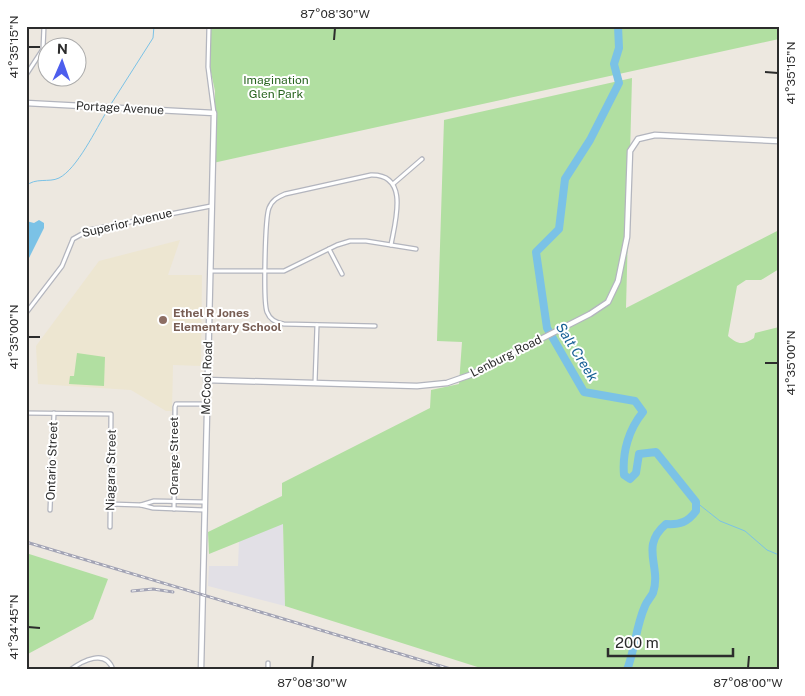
<svg xmlns="http://www.w3.org/2000/svg" width="805" height="696" font-family="'Public Sans',sans-serif">
  <style>
    .industrial { fill: #e2e0e6 }
    .education { fill: #ede6d1 }
    .green { fill: #b1dfa1 }
    .water { fill: #7bc2e6 }
    .lines { fill: none; stroke-linecap: round; stroke-linejoin: round }
    .stream { stroke: #7bc2e6; stroke-width: 1 }
    .river { stroke: #7bc2e6; stroke-width: 8 }
    .minor-casing { stroke: #b3b5be; stroke-width: 5.5 }
    .tertiary-casing { stroke: #b3b5be; stroke-width: 7 }
    .minor { stroke: #fff; stroke-width: 3 }
    .tertiary { stroke: #fff; stroke-width: 4.5 }
    .rail-casing { stroke: #a3a4b5; stroke-width: 3 }
    .rail { stroke: #fff; stroke-width: 1; stroke-dasharray: 4; stroke-linecap: butt }
    .ticks { fill: none; stroke: #2c2c2c; stroke-width: 2 }
    .education-dot { fill: #8d6e63; stroke: #fff; stroke-width: 2 }
    .labels { text-anchor: middle; dominant-baseline: central; stroke-width: 4; stroke-linejoin: round; paint-order: stroke }
    .park-label { font-size: 12px; fill: #296520; stroke: #fff }
    .street-label { font-size: 12px; fill: #2c2c2c; stroke: #fff }
    .education-label { font-size: 12px; font-weight: bold; fill: #785e54; stroke: #fff; text-anchor: start }
    .water-label { font-size: 14px; font-style: italic; fill: #186095; stroke: #fff }
    .neatline { fill: none; stroke: #2c2c2c; stroke-width: 2 }
    .ticks-label { font-size: 12px; text-anchor: middle; fill: #2c2c2c }
  </style>
  <rect width="100%" height="100%" fill="#ede8e0"/>
  <polygon class="industrial" points="283,523 285,606 208,586 209,566 238,566 239,541"/>
  <polygon class="education" points="180,240 168,275 202,275 201,366 173,365 172,411 166,411 131,390 38,384 36,346 99,261"/>
  <g class="green">
    <polygon points="211,26 779,26 779,39 213,163 215,91 210,68"/>
    <path d="M632,78L626,308L779,230V269L761,280H746L737,286L728,336C738,345 743,345 754,338L755,333L779,327V670H487L285,606L283,524L209,554L208,532L282,496V483L430,408L431,390L459,384L462,342L437,341L444,120Z"/>
    <polygon points="77,353 105,357 104,386 69,384 70,376 74,376"/>
    <polygon points="26,553 108,579 93,619 26,655"/>
  </g>
  <polygon class="water" points="39,220 44,223 44,228 26,264 26,221 34,223"/>
  <g class="lines">
    <g class="stream">
      <polyline points="111,104 153,38 154,26"/>
      <path d="M26,186C35,177 49,183 59,178C77,169 96,129 107,111"/>
      <polyline points="696,502 720,521 745,531 767,550 779,555"/>
    </g>
    <path class="river" d="M618,26L619,48L614,64L619,83L590,140L565,179L559,229L536,252L547,328L584,392L635,401L643,412C629,429 622,452 624,475L630,479L636,473L639,454L656,452L696,502V511C688,522 680,525 666,524C639,547 662,566 653,593C651,597 647,601 645,606C636,626 635,649 627,670"/>
    <defs>
      <g id="minor">
        <polyline points="209,26 208,67 214,113"/>
        <polyline points="26,75 43,49 44,26"/>
        <polyline points="393,184 422,159"/>
        <polyline points="329,249 342,274"/>
        <polyline points="210,271 284,271 337,245 350,241 366,241 416,249"/>
        <polyline points="26,313 62,266 73,239 89,230 211,206"/>
        <path d="M375,326L284,324C276,323 270,320 267,312C263,302 265,218 269,208C272,200 278,197 285,194L371,175C410,174 395,222 391,245"/>
        <polyline points="315,383 317,325"/>
        <polyline points="26,413 111,414 110,527"/>
        <polyline points="110,504 141,505 153,508 204,510"/>
        <polyline points="141,505 154,501 204,502"/>
        <polyline points="174,509 175,407 176,404 206,404"/>
        <polyline points="50,510 54,413"/>
        <path d="M70,670C82,661 106,648 113,670"/>
        <polyline points="268,670 268,663"/>
      </g>
      <g id="tertiary">
        <polyline points="26,103 214,113 201,670"/>
        <polyline points="206,380 417,386 447,383 470,375 590,314 608,302 618,281 627,237 630,151 638,139 655,135 779,141"/>
      </g>
    </defs>
    <use href="#minor" class="minor-casing"/>
    <use href="#tertiary" class="tertiary-casing"/>
    <use href="#minor" class="minor"/>
    <use href="#tertiary" class="tertiary"/>
    <defs>
      <g id="rail">
        <polyline points="26,542 454,670"/>
        <polyline points="132,591 153,589 173,592"/>
      </g>
    </defs>
    <use href="#rail" class="rail-casing"/>
    <use href="#rail" class="rail"/>
  </g>
  <path class="ticks" d="M334,40L335,28M28,47H40M765,72L778,73M28,337H40M765,363H778M28,627L40,628M312,668L313,656M748,668L749,656"/>
  <circle class="education-dot" cx="163" cy="320" r="5"/>
  <g class="labels">
    <g class="park-label">
      <text x="276" y="80">Imagination<tspan x="276" dy="14">Glen Park</tspan></text>
    </g>
    <g class="street-label">
      <text transform="translate(120 108) rotate(3)">Portage Avenue</text>
      <text transform="translate(127 223) rotate(-13)">Superior Avenue</text>
      <text transform="translate(506 356) rotate(-27)">Lenburg Road</text>
      <text transform="translate(207 378) rotate(-88)">McCool Road</text>
      <text transform="translate(174 456) rotate(-90)">Orange Street</text>
      <text transform="translate(52 461) rotate(-88)">Ontario Street</text>
      <text transform="translate(111 470) rotate(-89)">Niagara Street</text>
    </g>
    <g class="education-label">
      <text x="173" y="313">Ethel R Jones<tspan x="173" dy="14">Elementary School</tspan></text>
    </g>
    <g class="water-label">
      <text transform="translate(577 352) rotate(58)">Salt Creek</text>
    </g>
  </g>
  <rect width="805" height="696" fill="none" stroke="#ffffff" stroke-width="55"/>
  <g transform="translate(62 62) rotate(2)"><circle r="24" fill="#ffffff" stroke="#ababab"/>
  <path d="M0-4L9 19L0 12L-9 19Z" fill="#4d5eed"/>
  <text y="-8" font-size="14" font-weight="bold" text-anchor="middle" fill="#2c2c2c">N</text>
  </g>
  <path d="M608 648v8h125v-8" fill="none" stroke="#2c2c2c" stroke-width="2.5"/>
  <text x="615" y="648" font-size="15" fill="#2c2c2c" stroke="#ffffff" stroke-width="4" paint-order="stroke">200 m</text>
  <rect x="28" y="28" width="750" height="640" class="neatline"/>
  <g class="ticks-label">
    <text x="335" y="18">87°08'30"W</text>
    <text transform="translate(14 47) rotate(-90)" y="4">41°35'15"N</text>
    <text transform="translate(791 73) rotate(-90)" y="4">41°35'15"N</text>
    <text transform="translate(14 337) rotate(-90)" y="4">41°35'00"N</text>
    <text transform="translate(791 363) rotate(-90)" y="4">41°35'00"N</text>
    <text transform="translate(14 627) rotate(-90)" y="4">41°34'45"N</text>
    <text x="312" y="687">87°08'30"W</text>
    <text x="748" y="687">87°08'00"W</text>
  </g>
</svg>
